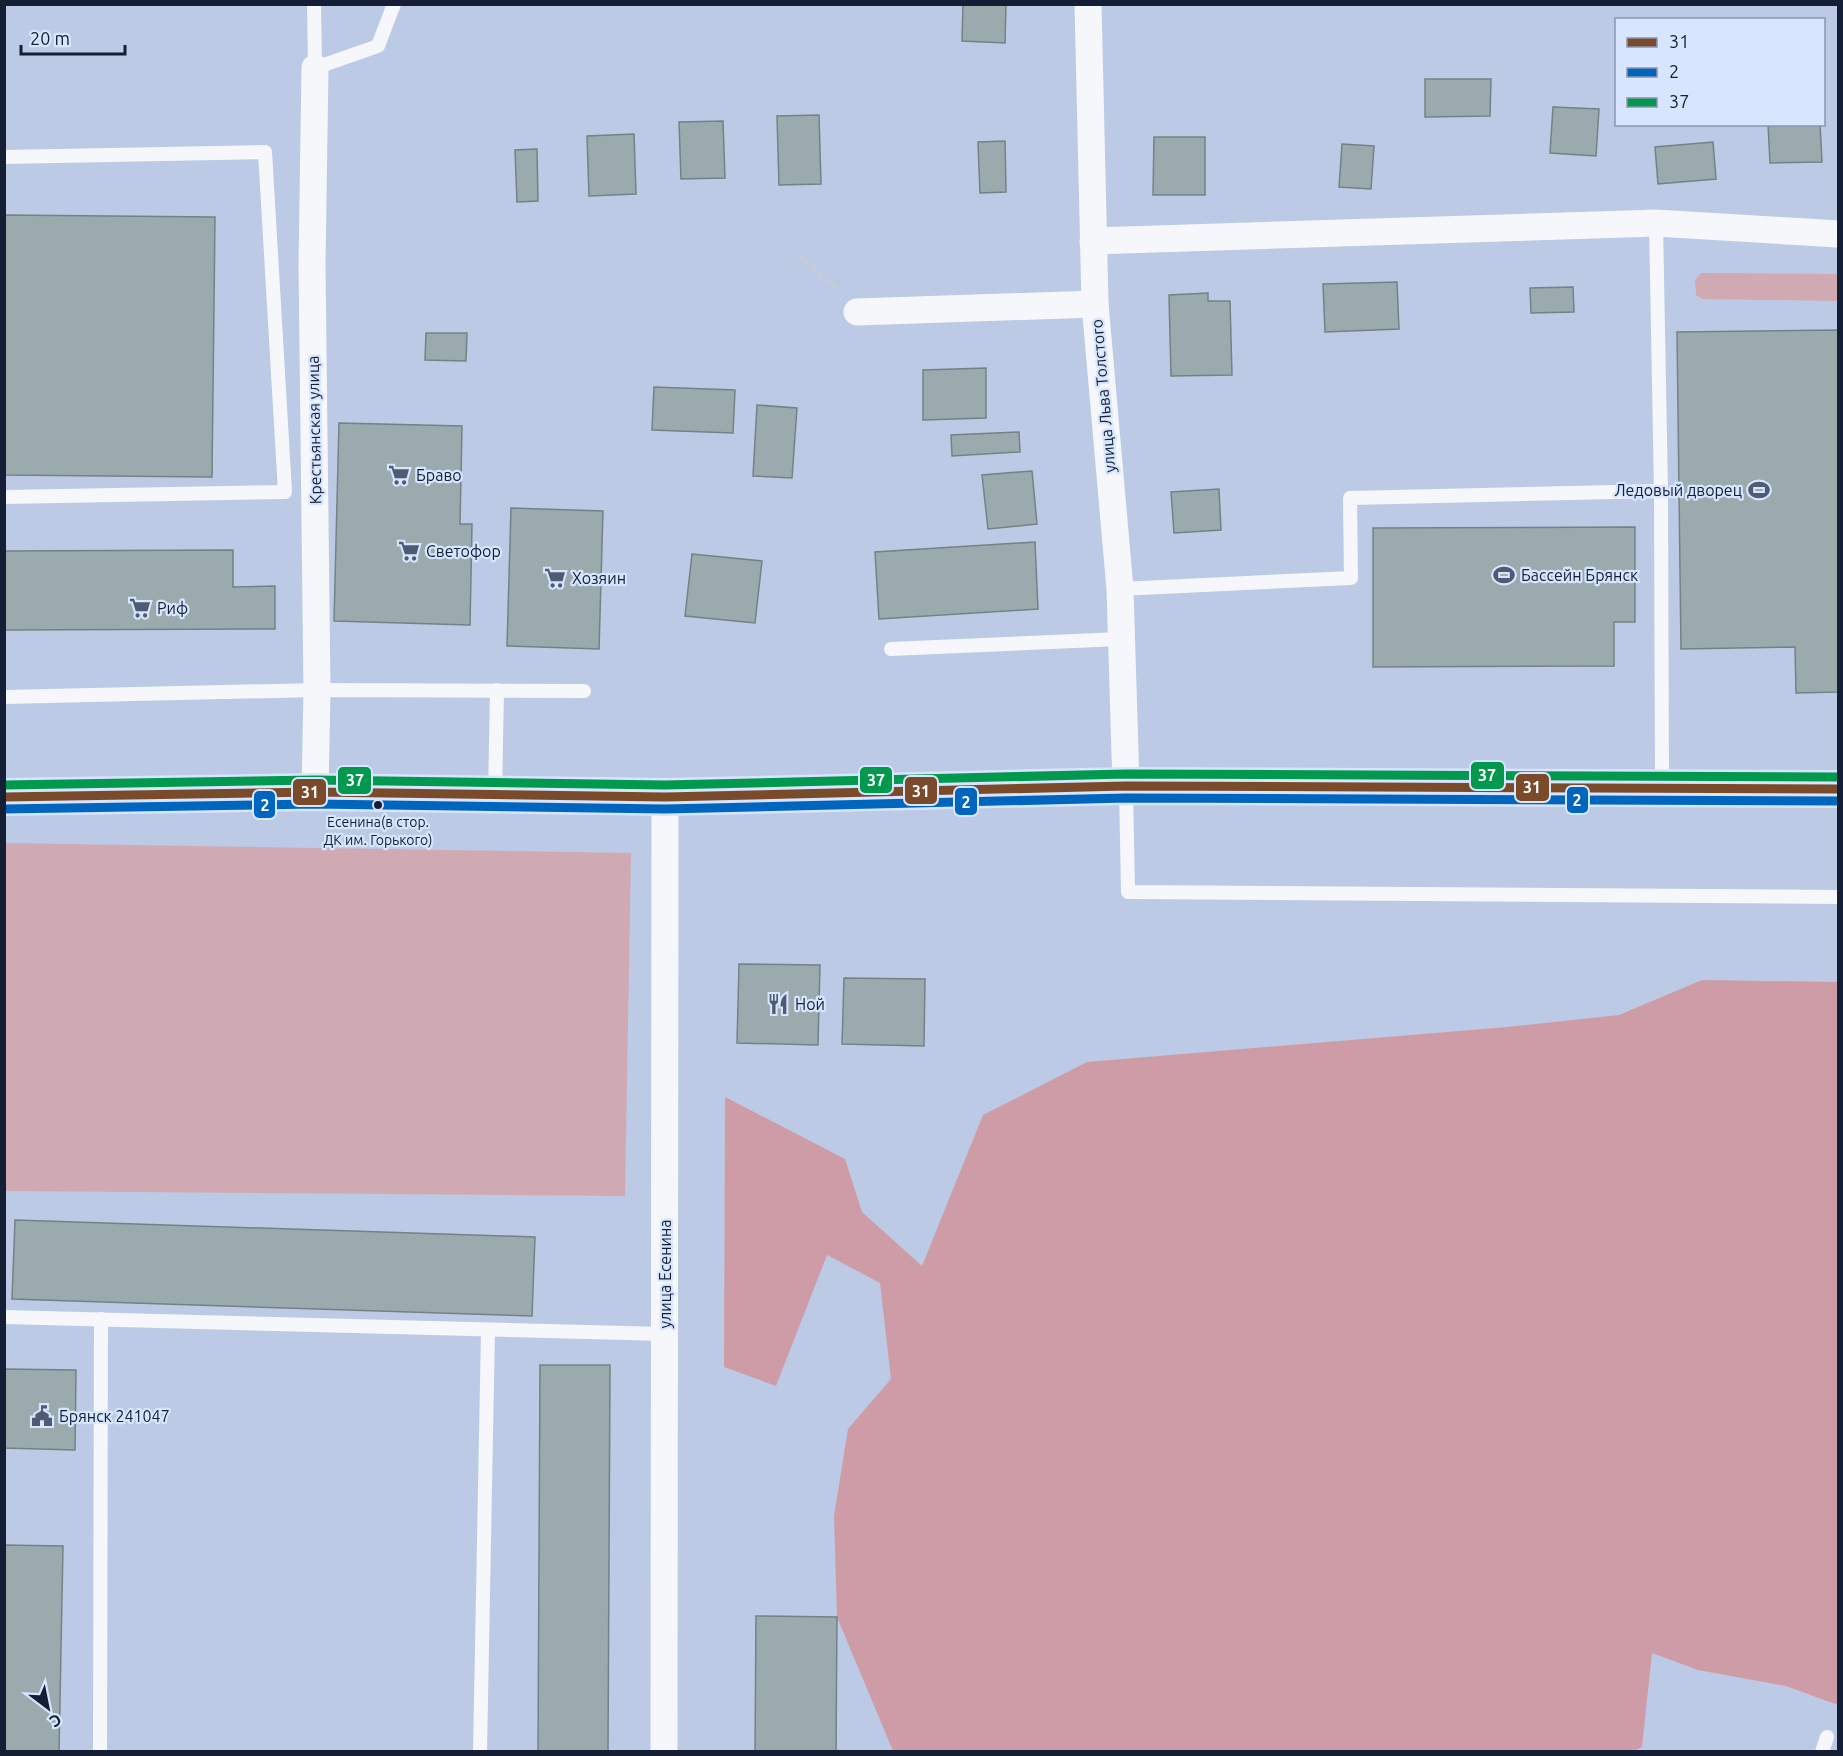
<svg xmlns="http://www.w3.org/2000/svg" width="1843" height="1756" font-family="Ubuntu,sans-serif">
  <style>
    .green { fill: #d0aab3 }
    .forest { fill: #ce9ca6 }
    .building { fill: #9babad; stroke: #738286; stroke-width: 1.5 }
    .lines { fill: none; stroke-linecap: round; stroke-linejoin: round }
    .path { stroke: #c7ccd5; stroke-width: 4; stroke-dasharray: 4.5 4.5; stroke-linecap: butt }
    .lane { stroke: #f5f7fb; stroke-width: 14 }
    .street { stroke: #f5f7fb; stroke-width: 27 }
    .primary { stroke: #f5f7fb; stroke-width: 33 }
    .bus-1-casing { stroke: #d8e5ff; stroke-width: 14 }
    .bus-2-casing { stroke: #d8e5ff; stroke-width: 14 }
    .bus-3-casing { stroke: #d8e5ff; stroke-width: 14 }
    .bus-1 { stroke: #7a4b2a; stroke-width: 9 }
    .bus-2 { stroke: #0065bd; stroke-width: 9 }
    .bus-3 { stroke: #02984e; stroke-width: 9 }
    .bus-dot { fill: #141f36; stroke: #d8e5ff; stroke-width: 2 }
    .labels { text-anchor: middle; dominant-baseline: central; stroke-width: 4.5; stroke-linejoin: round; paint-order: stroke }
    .bus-label { font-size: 14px; fill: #141f36; stroke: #d8e5ff }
    .street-label { font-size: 16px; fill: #141f36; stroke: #d8e5ff }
    .poi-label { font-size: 16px; fill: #141f36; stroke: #d8e5ff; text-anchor: start }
    .line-badge { stroke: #d8e5ff; stroke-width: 2 }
    .badge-label { font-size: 16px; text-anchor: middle; font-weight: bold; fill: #fff }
  </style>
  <rect width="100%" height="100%" fill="#bccae5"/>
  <g class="green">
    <polygon points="1701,273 1838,274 1838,301 1702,299 1696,295 1695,280"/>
    <polygon points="5,843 631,853 625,1196 5,1191"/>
  </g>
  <polygon class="forest" points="1702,980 1838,982 1838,1705 1786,1686 1698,1670 1652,1653 1642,1747 1634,1751 893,1751 837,1617 834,1516 848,1429 891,1379 880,1283 827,1255 776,1386 724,1367 725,1097 845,1159 862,1212 922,1266 983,1115 1087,1062 1507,1027 1619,1015"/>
  <g class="building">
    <polygon points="963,4 1006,4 1005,43 962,41"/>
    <polygon points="1425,79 1491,79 1490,116 1425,117"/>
    <polygon points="1553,107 1599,109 1596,156 1550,153"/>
    <polygon points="819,115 821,184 779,185 777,116"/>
    <polygon points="723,121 725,178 681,179 679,122"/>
    <polygon points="1768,124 1820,124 1822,162 1770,163"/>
    <polygon points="634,134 636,194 589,196 587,136"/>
    <polygon points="1154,137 1205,137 1205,195 1153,195"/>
    <polygon points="1005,141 1006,192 980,193 978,142"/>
    <polygon points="1713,142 1716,179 1658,184 1655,147"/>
    <polygon points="1342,144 1374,146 1371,189 1339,187"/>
    <polygon points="537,149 538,201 517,202 515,150"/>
    <polygon points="4,215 215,217 212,477 4,475"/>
    <polygon points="1397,282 1399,329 1325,332 1323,284"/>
    <polygon points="1573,287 1574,312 1531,313 1530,288"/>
    <polygon points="1208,293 1208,301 1230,301 1232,375 1171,376 1169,295"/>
    <polygon points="1838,330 1838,692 1796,693 1795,647 1681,649 1677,332"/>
    <polygon points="426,333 467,333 466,361 425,360"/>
    <polygon points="986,368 986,418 923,420 923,370"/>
    <polygon points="654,387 735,390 733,433 652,430"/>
    <polygon points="757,405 797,408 792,478 753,476"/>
    <polygon points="339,423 462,426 460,524 472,524 470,625 334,621"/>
    <polygon points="1019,432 1020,452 952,456 951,435"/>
    <polygon points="1032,471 1037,524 988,529 982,475"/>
    <polygon points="1219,489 1221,530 1174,533 1171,492"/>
    <polygon points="511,508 603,511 599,649 507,646"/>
    <polygon points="1635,527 1635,622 1614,622 1614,666 1373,667 1373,528"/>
    <polygon points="1035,542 1038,609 879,619 875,552"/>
    <polygon points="233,550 233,587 275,586 275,629 4,630 4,551"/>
    <polygon points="692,554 762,561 755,623 685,616"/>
    <polygon points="739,964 820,965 818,1045 737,1043"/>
    <polygon points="844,978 925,979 924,1046 842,1044"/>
    <polygon points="15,1220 535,1237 532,1316 12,1299"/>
    <polygon points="540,1365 610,1365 608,1752 538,1752"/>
    <polygon points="4,1369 76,1370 75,1450 4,1448"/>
    <polygon points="4,1545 63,1546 59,1752 4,1752"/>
    <polygon points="756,1616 837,1617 836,1752 755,1752"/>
  </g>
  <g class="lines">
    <polyline class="path" points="798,256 839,290"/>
    <g class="lane">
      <polyline points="314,4 315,68 378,46 394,4"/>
      <polyline points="4,157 265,152 285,492 4,497"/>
      <polyline points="1661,491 1662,789"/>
      <polyline points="1120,589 1351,578 1350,498 1661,491 1656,223"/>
      <polyline points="891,649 1121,639"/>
      <polyline points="4,697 317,690 584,691"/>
      <polyline points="1126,786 1128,892 1838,897"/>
      <polyline points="495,795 497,690"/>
      <polyline points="4,1317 665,1334"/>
      <polyline points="100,1752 101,1319"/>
      <polyline points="480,1752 488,1330"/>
      <polyline points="1822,1752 1827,1737"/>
    </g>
    <g class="street">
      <polyline points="1088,4 1095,304 1120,589 1126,786"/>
      <polyline points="1093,241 1656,223 1838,234"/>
      <polyline points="857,312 1095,304"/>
      <polyline points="315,792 317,690 312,265 315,68"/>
      <polyline points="664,1752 665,797"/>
    </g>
    <polyline class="primary" points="4,797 315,792 665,797 1126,786 1838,789"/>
    <defs>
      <polyline id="bus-1" points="4,797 315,792 665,797 1126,786 1838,789"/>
      <polyline id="bus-2" points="4,809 315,804 665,809 1126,798 1838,801"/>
      <polyline id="bus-3" points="4,785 315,780 665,785 1126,774 1838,777"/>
    </defs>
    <use href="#bus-1" class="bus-1-casing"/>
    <use href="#bus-2" class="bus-2-casing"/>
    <use href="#bus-3" class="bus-3-casing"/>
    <use href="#bus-1" class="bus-1"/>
    <use href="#bus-2" class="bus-2"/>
    <use href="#bus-3" class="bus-3"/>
  </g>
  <defs>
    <symbol id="supermarket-bare" viewBox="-9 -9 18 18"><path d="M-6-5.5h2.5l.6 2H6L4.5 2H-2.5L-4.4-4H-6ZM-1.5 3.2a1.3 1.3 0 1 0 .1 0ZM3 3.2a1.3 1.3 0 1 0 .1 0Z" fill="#4f5b73" stroke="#d8e5ff" stroke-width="2.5" paint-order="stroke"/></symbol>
    <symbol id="stadium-bare" viewBox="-9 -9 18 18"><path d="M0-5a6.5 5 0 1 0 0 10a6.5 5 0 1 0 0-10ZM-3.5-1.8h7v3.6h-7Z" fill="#4f5b73" stroke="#d8e5ff" stroke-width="2.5" paint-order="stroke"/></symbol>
    <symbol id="restaurant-bare" viewBox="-9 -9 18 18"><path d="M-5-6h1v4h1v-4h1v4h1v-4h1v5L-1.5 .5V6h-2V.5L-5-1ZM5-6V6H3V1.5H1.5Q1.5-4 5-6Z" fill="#4f5b73" stroke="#d8e5ff" stroke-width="2.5" paint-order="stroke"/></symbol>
    <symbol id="civic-bare" viewBox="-9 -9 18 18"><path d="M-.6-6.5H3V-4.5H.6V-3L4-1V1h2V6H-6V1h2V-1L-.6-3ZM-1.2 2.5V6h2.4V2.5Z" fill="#4f5b73" stroke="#d8e5ff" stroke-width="2.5" paint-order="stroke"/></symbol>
  </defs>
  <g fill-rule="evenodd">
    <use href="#supermarket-bare" x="384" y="460" width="30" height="30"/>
    <use href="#stadium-bare" x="1744" y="475" width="30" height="30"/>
    <use href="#supermarket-bare" x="394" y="536" width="30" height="30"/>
    <use href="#stadium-bare" x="1489" y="560" width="30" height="30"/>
    <use href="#supermarket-bare" x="540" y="563" width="30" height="30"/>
    <use href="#supermarket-bare" x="125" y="593" width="30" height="30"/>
    <use href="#restaurant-bare" x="763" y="989" width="30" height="30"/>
    <use href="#civic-bare" x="27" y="1401" width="30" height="30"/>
  </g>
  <circle class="bus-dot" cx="378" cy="805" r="5"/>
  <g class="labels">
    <g class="bus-label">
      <text x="378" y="822">Есенина(в стор.<tspan x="378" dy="18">ДК им. Горького)</tspan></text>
    </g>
    <g class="street-label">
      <text transform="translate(1103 396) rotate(-95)">улица Льва Толстого</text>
      <text transform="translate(314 430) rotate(-91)">Крестьянская улица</text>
      <text transform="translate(665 1274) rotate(-90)">улица Есенина</text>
    </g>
    <g class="poi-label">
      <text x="416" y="475">Браво</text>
      <text x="1742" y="490" text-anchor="end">Ледовый дворец</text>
      <text x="426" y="551">Светофор</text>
      <text x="1521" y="575">Бассейн Брянск</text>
      <text x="572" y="578">Хозяин</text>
      <text x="157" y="608">Риф</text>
      <text x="795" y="1004">Ной</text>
      <text x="59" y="1416">Брянск 241047</text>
    </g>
  </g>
  <g class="line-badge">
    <rect x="1470" y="761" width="35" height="29" rx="6" fill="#02984e"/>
    <rect x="859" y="766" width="34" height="28" rx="6" fill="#02984e"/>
    <rect x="337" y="766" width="35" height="29" rx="6" fill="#02984e"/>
    <rect x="1515" y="773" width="35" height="29" rx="6" fill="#7a4b2a"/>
    <rect x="904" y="776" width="34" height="29" rx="6" fill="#7a4b2a"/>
    <rect x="292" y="778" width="35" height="28" rx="6" fill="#7a4b2a"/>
    <rect x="1566" y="786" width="23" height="28" rx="6" fill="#0065bd"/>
    <rect x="954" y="787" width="24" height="29" rx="6" fill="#0065bd"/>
    <rect x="253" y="790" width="23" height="29" rx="6" fill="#0065bd"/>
  </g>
  <g class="badge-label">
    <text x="1487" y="781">37</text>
    <text x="876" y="786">37</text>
    <text x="355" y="786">37</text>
    <text x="1532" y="793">31</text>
    <text x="921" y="797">31</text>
    <text x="310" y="798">31</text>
    <text x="1577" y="806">2</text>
    <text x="966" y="808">2</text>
    <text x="265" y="811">2</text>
  </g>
  <rect width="1843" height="1756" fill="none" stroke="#141f36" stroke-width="12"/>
  <rect x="1615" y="18" width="210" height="108" fill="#d8e5ff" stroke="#8a96af" stroke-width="1.5"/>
  <rect x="1627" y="38" width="30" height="9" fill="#7a4b2a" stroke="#8a96af" stroke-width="1.5"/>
  <text x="1669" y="48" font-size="18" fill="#141f36">31</text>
  <rect x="1627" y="68" width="30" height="9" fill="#0065bd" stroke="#8a96af" stroke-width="1.5"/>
  <text x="1669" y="78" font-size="18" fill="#141f36">2</text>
  <rect x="1627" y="98" width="30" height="9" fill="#02984e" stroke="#8a96af" stroke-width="1.5"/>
  <text x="1669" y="108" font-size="18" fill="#141f36">37</text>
  <g transform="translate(48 1708) rotate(148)" stroke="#d8e5ff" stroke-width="4.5" paint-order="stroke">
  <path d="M0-4.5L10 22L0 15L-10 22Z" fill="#141f36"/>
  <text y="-9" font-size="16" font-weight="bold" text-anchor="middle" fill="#141f36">С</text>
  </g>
  <path d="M21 45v9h104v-9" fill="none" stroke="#141f36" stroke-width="3"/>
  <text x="30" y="45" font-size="18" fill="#141f36" stroke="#d8e5ff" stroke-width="4.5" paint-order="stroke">20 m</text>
</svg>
